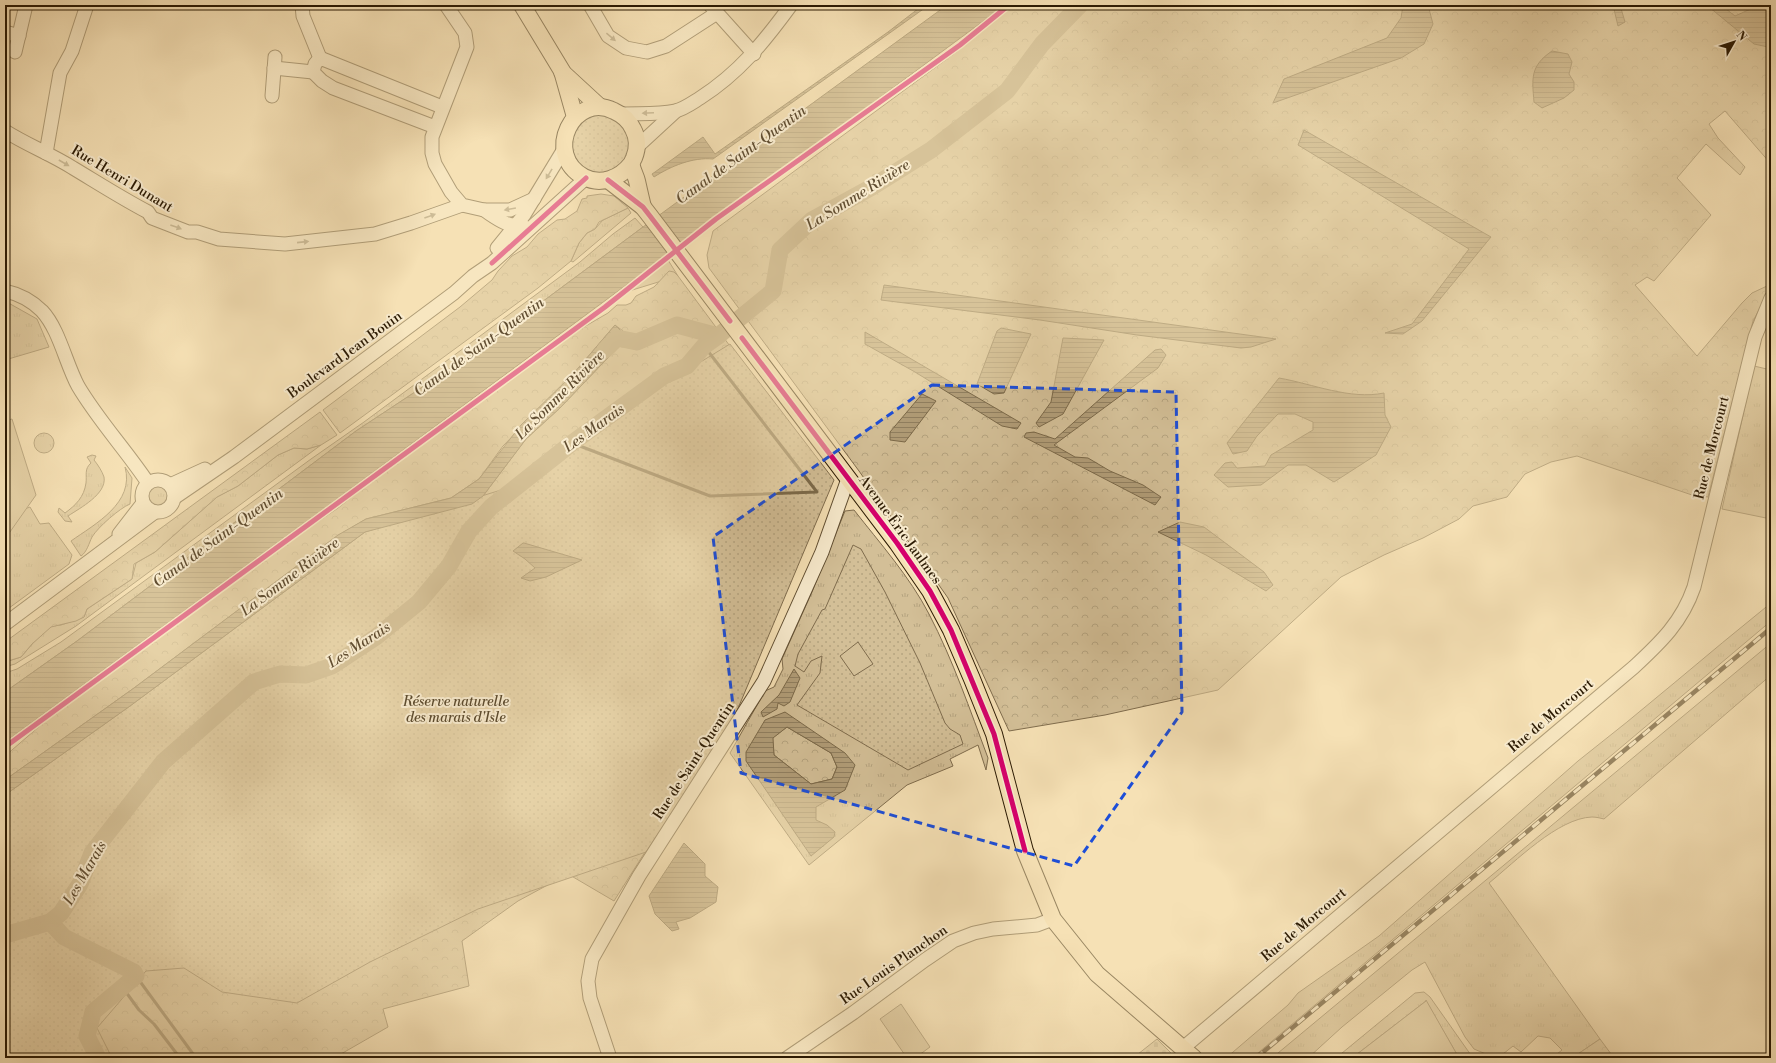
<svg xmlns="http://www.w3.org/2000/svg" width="1776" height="1063" font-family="'Libre Bodoni',serif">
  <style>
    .grass { fill: url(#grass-tufts); stroke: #7f6c4d }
    .forest { fill: url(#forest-crowns); stroke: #7f6c4d }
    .cemetery { fill: url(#cemetery-stones); stroke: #7f6c4d }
    .park { fill: url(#park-dots); stroke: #7f6c4d }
    .garden { fill: #d3bf97; stroke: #7f6c4d }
    .water { fill: url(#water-rules); stroke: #7b6949; fill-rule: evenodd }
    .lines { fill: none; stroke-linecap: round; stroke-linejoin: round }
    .stream { stroke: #7b6949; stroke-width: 3 }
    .river { stroke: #b19d78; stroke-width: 17 }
    .minor-casing { stroke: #5e4c30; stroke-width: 15 }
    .major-casing { stroke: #2b1a03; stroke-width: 18 }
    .minor { stroke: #f9eccf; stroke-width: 13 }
    .major { stroke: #f6e1b5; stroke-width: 16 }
    .rail-casing { stroke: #2b1a03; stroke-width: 4.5 }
    .rail { stroke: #f9eccf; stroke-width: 3; stroke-dasharray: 9; stroke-linecap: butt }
    .cycleway-casing { stroke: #f9eccf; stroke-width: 8 }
    .cycleway { stroke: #d6006c; stroke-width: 5 }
    .oneway { fill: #9c8e73 }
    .marked { fill: none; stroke: #1d4ed8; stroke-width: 3; stroke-dasharray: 8 5; stroke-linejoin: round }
    .labels { text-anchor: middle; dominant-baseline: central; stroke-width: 4; stroke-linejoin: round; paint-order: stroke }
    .street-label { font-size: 14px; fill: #2b1a03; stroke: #f9eccf }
    .park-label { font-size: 14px; font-style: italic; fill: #5d4c2f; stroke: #f9eccf }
    .water-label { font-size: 15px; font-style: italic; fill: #614e32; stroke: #f9eccf }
  </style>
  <defs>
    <pattern id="grass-tufts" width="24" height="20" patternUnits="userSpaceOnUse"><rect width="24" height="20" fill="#d3bf97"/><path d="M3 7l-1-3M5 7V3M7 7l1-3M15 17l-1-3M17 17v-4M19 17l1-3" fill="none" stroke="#b5a480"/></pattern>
    <pattern id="forest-crowns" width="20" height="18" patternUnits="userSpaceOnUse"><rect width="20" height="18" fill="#d3bf97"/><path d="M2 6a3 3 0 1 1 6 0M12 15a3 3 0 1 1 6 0" fill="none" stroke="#b5a480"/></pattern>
    <pattern id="cemetery-stones" width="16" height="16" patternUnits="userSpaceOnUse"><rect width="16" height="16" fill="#d3bf97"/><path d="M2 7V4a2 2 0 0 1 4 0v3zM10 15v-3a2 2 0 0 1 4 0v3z" fill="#b5a480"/></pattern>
    <pattern id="park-dots" width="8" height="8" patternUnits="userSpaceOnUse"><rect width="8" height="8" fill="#d3bf97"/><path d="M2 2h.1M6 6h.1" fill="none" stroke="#b5a480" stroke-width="1.8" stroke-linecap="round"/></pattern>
    <pattern id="water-rules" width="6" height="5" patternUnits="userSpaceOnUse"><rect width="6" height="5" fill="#b19d78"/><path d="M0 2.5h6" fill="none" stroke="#907f60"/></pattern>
  </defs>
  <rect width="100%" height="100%" fill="#f6e1b5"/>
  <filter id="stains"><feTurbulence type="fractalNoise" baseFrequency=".005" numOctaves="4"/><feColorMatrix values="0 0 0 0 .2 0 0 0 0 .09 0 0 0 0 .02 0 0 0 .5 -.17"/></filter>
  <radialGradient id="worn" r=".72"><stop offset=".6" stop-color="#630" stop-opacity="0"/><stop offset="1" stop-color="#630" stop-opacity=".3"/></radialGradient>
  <g class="grass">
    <polygon points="628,208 631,213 573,262 571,261 579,243 587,233 595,229 603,220"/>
    <polygon points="635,218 643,227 468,357 356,431 77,641 5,692 5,673 17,669 61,642 311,459 364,422 580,262 613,234"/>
    <polygon points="668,260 678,276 629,291"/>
    <polygon points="5,301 37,319 49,347 5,360"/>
    <polygon points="1754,366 1771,370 1771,519 1722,509"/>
    <circle cx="44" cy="443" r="10"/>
    <polygon points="321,445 76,626 15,664 8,666 5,664 5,662 21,657 33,643 51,626 61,625 84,617 87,609 132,579 136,563 155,552 217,497 238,486 278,455 294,448 307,449"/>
    <path d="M92,455L96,456L94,460C98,465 102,471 104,477C107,494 80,508 68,516L72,522L65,521L58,512L59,508L65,513C76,505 84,497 86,483C87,475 84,469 91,463L87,457Z"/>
    <path d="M125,467L132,478L130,504C120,508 98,527 92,537C89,543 87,552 81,556L71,541C95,524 135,503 125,467Z"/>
    <circle cx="158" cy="496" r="11"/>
    <polygon points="30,507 40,524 49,523 72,555 69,564 5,611 5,538 17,512"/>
    <path d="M854,510C879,542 910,577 929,614C953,660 970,710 988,758L986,770L978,745L950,759L953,766L907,785L809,865L730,753L765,691L774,687L783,669L782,659L812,592L845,511Z"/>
    <path d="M1771,603V621L1252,1058H1226L1288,1005L1298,993L1379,936L1578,761C1644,710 1706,655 1771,603Z"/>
    <path d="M1771,643V675L1604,819C1600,818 1596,817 1592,817C1558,818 1515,862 1489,883L1600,1039L1572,1058H1552L1562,1050L1550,1038L1538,1036L1521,1052L1513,1046L1503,1054L1493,1057L1474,1049L1465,1037L1425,962L1412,970L1342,1027L1308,1058H1272Z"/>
    <polygon points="1424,992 1430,997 1473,1058 1459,1058 1426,1001 1352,1058 1336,1058 1415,993"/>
  </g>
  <g class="forest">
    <polygon points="1014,5 1771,5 1771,164 1725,111 1709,124 1718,138 1745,167 1740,175 1706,144 1677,178 1711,215 1654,281 1647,277 1635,285 1697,356 1742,303 1752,293 1767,286 1769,292 1753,321 1708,497 1692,495 1577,456 1551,462 1525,474 1507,497 1473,506 1459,519 1423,538 1384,555 1341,577 1218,690 1105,715 1009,731 948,598 859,471 709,268 707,255 713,231 959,50"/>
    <polygon points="601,194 614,196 628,208 599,222 595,229 587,233 579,243 571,261 538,288 340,433 323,410 460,307 492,280 498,271 512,256 527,247 538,234 557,220 565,219 577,211 582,199 587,198 587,196"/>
    <polygon points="669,271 674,272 678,276 830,481 728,721 614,901 568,874 518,901 462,941 469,986 383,1009 388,1027 334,1058 5,1058 5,795 389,525 483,496 526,439 560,408 621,344 623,331 615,325 574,373 503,446 479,479 451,498 366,519 339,535 134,688 5,780 5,756 56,712 313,525 338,508 373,480 577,331 608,313 617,305 626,305 631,303 636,296 654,287"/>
    <polygon points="320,412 337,435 321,445 307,449 294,448 278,455 238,486 217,497 155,552 134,564 132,579 87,609 84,617 76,621 51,627 32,644 21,657 5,662 5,642"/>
    <polygon points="787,727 831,753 837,767 832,779 811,784 774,755 772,738"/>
    <polygon points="1600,1039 1614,1058 1572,1058"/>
  </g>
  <polygon class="cemetery" points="1157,1039 1176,1058 1133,1058"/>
  <g class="park">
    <circle cx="601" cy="144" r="29"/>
    <polygon points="730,344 834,480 731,725 646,852 478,909 370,962 297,1003 222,992 184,968 146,971 97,1028 112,1058 5,1058 5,795 130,706 365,532 501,490 622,410"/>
    <polygon points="853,545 861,549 885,592 920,663 945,723 950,729 960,735 963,744 908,770 797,705 820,673 822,656 811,661 804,672 795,666 798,654 822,610 825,609"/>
  </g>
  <g class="garden">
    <polygon points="12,419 36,495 5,539 5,421"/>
    <polygon points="858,642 873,664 854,676 840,656"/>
    <polygon points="1426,1000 1459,1058 1352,1058 1426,1001"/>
    <polygon points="901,1004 930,1047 915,1058 907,1058 880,1019"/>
  </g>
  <g class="water">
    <path d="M923,5H929L713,159C693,157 671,166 654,177L652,174L655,172L703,137L715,154L888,32Z"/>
    <polygon points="947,5 1005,5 326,507 5,742 5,692 77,641 356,431 468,357 643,227"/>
    <polygon points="1403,5 1428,5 1433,24 1424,44 1401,58 1273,103 1284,79 1387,38 1401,18"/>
    <polygon points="1613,5 1620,5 1625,22 1618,26"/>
    <polygon points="1710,5 1721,5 1735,16 1755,7 1754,5 1763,5 1771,13 1771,43 1768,47 1754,44 1709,7"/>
    <path d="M1552,51L1568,54L1572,62L1569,74L1574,82V90L1564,98L1542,108L1534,102C1532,78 1530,66 1552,51Z"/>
    <polygon points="1304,130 1491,237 1422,321 1403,334 1385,333 1412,324 1469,249 1298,145"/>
    <polygon points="884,285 1276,339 1251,347 1241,348 1137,335 1040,320 881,300"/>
    <polygon points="615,325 624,334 621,344 560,408 526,439 483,496 472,504 365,532 130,706 5,795 5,780 134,688 338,535 366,519 451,498 479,479 521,425 574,373"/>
    <polygon points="1001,328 1031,334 1004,393 994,394 977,384 997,331"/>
    <polygon points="865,332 1021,423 1017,429 1002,426 915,372 865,344"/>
    <polygon points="1063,338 1104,340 1063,414 1039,427 1036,423 1051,402"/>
    <polygon points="1161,349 1166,355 1158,368 1054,445 1075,457 1088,458 1110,471 1143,485 1161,497 1155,505 1024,437 1026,433 1034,432 1055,439 1155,350"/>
    <path d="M1279,378C1313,384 1350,400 1384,393L1385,415L1391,427L1376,455L1334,482L1306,465H1288L1261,485L1228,487L1214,475L1225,463L1232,462L1237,468L1265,466L1271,455L1313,430V422L1295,414H1278L1257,436L1247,451L1233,454L1227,443Z"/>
    <polygon points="922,394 936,401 905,442 890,440 890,432"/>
    <polygon points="1180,522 1204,527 1264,572 1273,585 1266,591 1206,555 1158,532"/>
    <polygon points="523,543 524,543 582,560 546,577 530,581 521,578 535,568 525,559 513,551"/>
    <polygon points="794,669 800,678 790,702 784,706 778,703 777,709 763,717 761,712 779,695"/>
    <path d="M785,712L845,753L855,765L845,790L816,807V820L827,825L835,832L834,837L811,856L746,761V752L765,720ZM787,727L831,753L837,767L832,779L811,784L774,755L773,738Z"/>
    <polygon points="684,843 705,864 705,876 718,887 716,902 690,918 676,922 679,929 672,931 655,914 649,896"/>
  </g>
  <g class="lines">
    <g class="stream">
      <polyline points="572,443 710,496 817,492 704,346"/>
      <polyline points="136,976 196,1058"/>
      <polyline points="123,988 139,1010 154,1024 180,1058"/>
    </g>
    <g class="river">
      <polyline points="605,350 617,338 637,342 677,325 718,336 773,291 780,250 812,220 872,187 931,150 1007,91 1042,44 1080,5"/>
      <polyline points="50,922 64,937 134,972 136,976 93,1012 87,1036 98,1058"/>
      <polyline points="5,935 50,922 61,913 80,884 92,853 163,762 254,682 280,674 306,675 332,666 376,637 419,602 449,566 469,531 491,507 572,443 664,376 687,366 704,346 718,336"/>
    </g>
    <defs>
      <g id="minor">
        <polyline points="302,5 303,16 320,58"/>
        <polyline points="446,5 465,33 467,47 432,137 432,153 435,164 451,192 462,205 484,210 510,210 534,199"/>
        <polyline points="590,5 608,36 626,48 647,52 666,46 717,13"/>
        <polyline points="710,5 754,54"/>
        <polyline points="5,32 19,36"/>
        <polyline points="15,52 26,5"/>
        <polyline points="274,68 313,72"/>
        <polyline points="272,96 275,57"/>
        <path d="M620,114C638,113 658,115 675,111C684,109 692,103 700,98C739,73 764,42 791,5"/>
        <polyline points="435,127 333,88 322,81 313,72 315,64 320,58 442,107"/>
        <path d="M5,131C27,145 51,154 73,168C98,183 123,199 148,212L152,218L188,232H197L219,239L285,244L375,234L411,223L462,205"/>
        <polyline points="638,146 676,111"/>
        <polyline points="46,153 60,73 72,51 87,5"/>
        <path d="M484,210C495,217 509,229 522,224"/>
        <polyline points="497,248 524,215 564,149"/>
        <path d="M5,291C19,294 32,301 42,311C59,329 66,364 78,386C98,420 126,450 148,483"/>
        <circle cx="158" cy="496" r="16"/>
        <polyline points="170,485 205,469"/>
        <polyline points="174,498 234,457 454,293 473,276 492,263 586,178"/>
        <polyline points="119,534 143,503"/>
        <polyline points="5,624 155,512"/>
        <path d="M1183,1048L1634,667C1661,642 1682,622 1694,587L1755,337L1771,298"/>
        <polyline points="610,1058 590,998 588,981 592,959 639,876 764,681 822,552 848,479"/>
        <polyline points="787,1058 853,1013 925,960 953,941 974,933 993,929 1037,925 1053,919"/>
      </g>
      <g id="major">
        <polyline points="522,5 562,71 575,117"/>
        <polyline points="562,72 600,107"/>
        <path d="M631,164C620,178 601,186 584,177C542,154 574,91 614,111C623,115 629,120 633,129C638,138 638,148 634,158C633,160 632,161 632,163C631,168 636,176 637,181C639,190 641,199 643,207"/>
        <polyline points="608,180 643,207 650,216 897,543 930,591 951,630 972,679 994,734 1025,851 1053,919 1097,974 1194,1058"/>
      </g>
    </defs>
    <use href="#minor" class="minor-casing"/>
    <use href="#major" class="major-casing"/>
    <use href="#minor" class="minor"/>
    <use href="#major" class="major"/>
    <defs>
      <polyline id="rail" points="1256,1058 1771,628"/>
    </defs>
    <use href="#rail" class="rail-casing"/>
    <use href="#rail" class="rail"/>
    <defs>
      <g id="cycleway">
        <polyline points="608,180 643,207 650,216 730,321"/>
        <polyline points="492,263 586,178"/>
        <polyline points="742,338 897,543 930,591 951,630 994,734 1025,851"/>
        <polyline points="5,747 605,307 716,219 960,45 1009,5"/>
      </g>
    </defs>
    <use href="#cycleway" class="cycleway-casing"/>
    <use href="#cycleway" class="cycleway"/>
  </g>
  <defs><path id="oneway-solid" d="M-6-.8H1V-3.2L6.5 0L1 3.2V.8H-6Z"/></defs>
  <g class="oneway">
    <use href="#oneway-solid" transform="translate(611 37) rotate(40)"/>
    <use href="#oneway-solid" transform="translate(648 113) rotate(177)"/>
    <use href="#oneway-solid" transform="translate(64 163) rotate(30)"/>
    <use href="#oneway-solid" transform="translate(549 174) rotate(121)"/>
    <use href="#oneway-solid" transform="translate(510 209) rotate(170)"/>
    <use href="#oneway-solid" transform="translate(430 216) rotate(-20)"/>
    <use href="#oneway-solid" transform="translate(176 227) rotate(20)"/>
    <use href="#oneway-solid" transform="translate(303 242) rotate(-6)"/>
  </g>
  <path d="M0 0H1776V1063H0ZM932,385L1176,392L1182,712L1074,866L741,773L713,537Z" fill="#f6e1b5" fill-opacity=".55" fill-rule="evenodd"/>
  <path class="marked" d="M932,385L1176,392L1182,712L1074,866L741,773L713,537Z"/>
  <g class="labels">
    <g class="street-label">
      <text transform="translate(122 179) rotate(31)">Rue Henri Dunant</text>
      <text transform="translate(345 355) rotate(-36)">Boulevard Jean Bouin</text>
      <text transform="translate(1712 448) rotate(-76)">Rue de Morcourt</text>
      <text transform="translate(900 530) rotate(54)">Avenue Éric Jaulmes</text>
      <text transform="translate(1551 716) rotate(-40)">Rue de Morcourt</text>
      <text transform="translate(694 761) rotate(-57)">Rue de Saint-Quentin</text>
      <text transform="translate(1304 925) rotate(-40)">Rue de Morcourt</text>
      <text transform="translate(894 965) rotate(-35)">Rue Louis Planchon</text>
    </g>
    <g class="park-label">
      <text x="456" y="702">Réserve naturelle<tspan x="456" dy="16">des marais d'Isle</tspan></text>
    </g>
    <g class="water-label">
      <text transform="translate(741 155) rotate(-36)">Canal de Saint-Quentin</text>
      <text transform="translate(858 195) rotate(-32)">La Somme Rivière</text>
      <text transform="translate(479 347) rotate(-36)">Canal de Saint-Quentin</text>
      <text transform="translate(560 395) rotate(-45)">La Somme Rivière</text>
      <text transform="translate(594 428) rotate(-36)">Les Marais</text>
      <text transform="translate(218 538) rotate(-36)">Canal de Saint-Quentin</text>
      <text transform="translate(290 577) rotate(-37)">La Somme Rivière</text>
      <text transform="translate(359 645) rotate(-33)">Les Marais</text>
      <text transform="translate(85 873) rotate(-60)">Les Marais</text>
    </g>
  </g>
  <rect width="1776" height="1063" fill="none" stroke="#f6e1b5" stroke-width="20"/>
  <rect x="6" y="6" width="1764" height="1051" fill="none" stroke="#2b1a03" stroke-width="2"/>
  <rect x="10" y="10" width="1756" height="1043" fill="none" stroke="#2b1a03"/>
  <g transform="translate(1734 42) rotate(51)" stroke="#f9eccf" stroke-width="3" paint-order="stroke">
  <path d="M0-3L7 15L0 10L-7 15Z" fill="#2b1a03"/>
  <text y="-6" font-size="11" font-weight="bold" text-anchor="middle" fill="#2b1a03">N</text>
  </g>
  <rect width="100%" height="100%" filter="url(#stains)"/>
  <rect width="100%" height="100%" fill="url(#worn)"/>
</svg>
